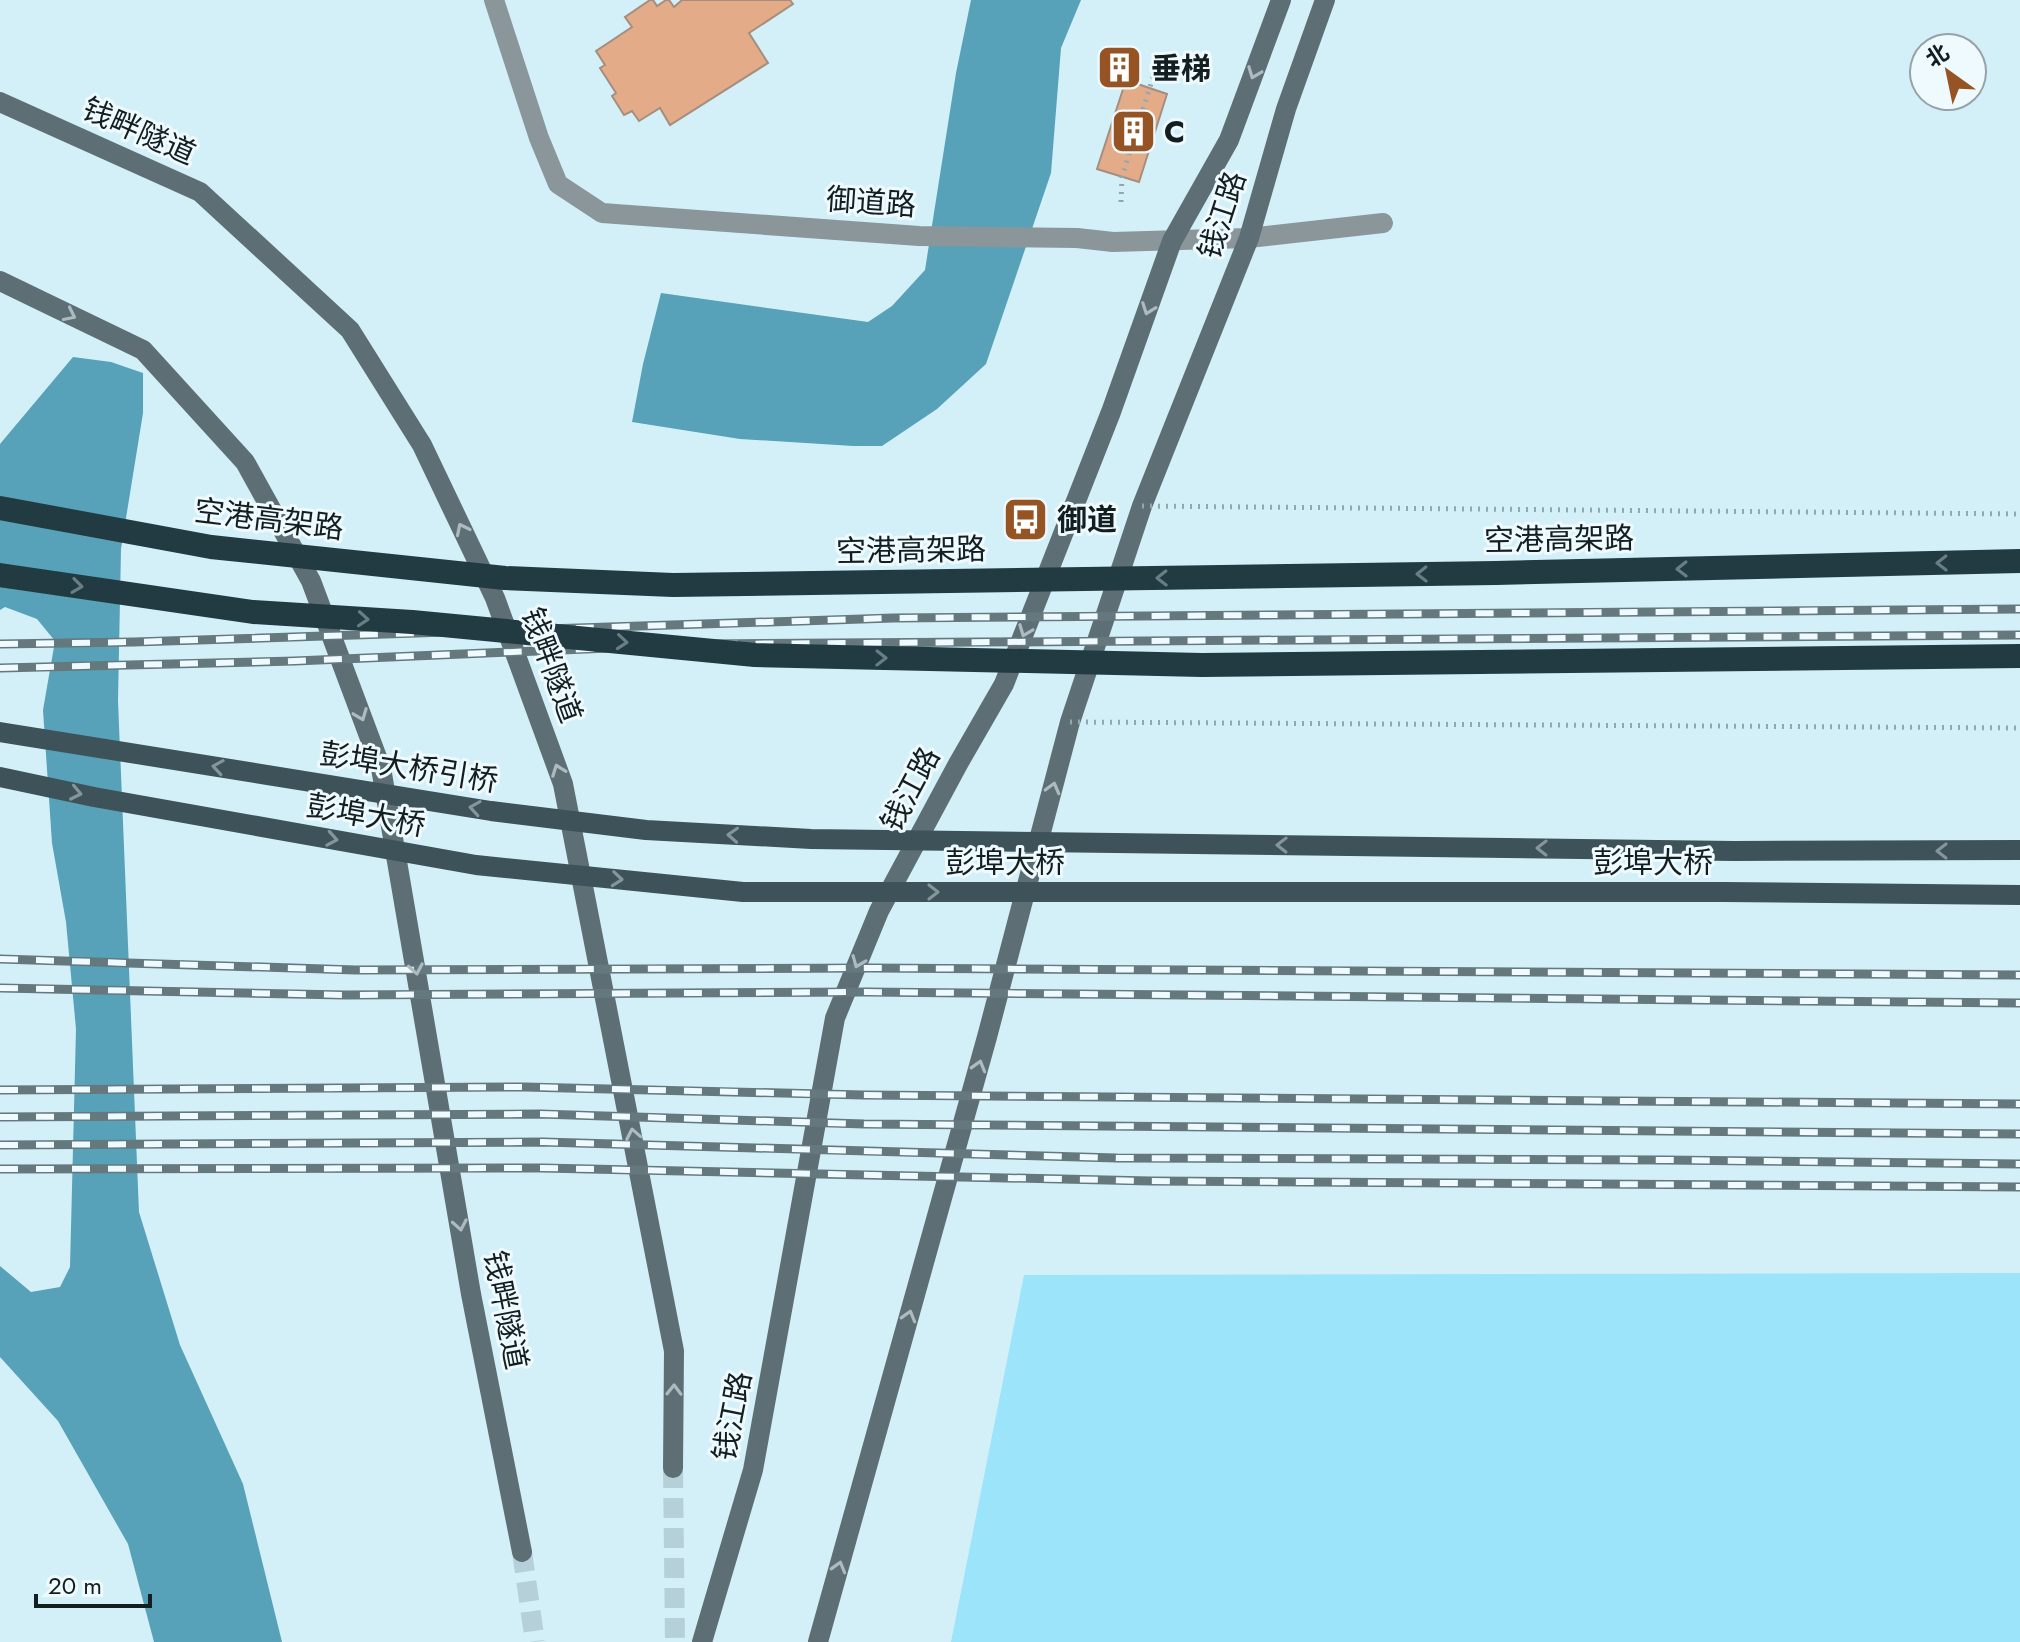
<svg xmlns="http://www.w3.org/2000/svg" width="2020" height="1642" font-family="Jost,'Noto Sans SC',sans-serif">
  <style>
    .green { fill: #9be4fa }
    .water { fill: #57a2b8 }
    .building { fill: #e4ab89; stroke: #a48e80; stroke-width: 2 }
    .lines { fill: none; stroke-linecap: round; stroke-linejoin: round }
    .secondary-tunnel { stroke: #b6d0d9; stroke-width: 20; stroke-dasharray: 20 10; stroke-linecap: butt }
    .path { stroke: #91a7ae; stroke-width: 5; stroke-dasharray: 2 6; stroke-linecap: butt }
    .street { stroke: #8b969a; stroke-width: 20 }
    .secondary { stroke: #5d6f74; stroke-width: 20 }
    .rail-casing { stroke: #65787e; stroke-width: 9 }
    .rail { stroke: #eefafe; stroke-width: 6; stroke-dasharray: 18; stroke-linecap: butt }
    .path-bridge { stroke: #91a7ae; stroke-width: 5; stroke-dasharray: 2 6; stroke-linecap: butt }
    .primary-bridge { stroke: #3d5259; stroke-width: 20 }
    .highway-bridge { stroke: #223b42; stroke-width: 24 }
    .oneway { stroke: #adbbc0 }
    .oneway2 { stroke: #697e84 }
    .oneway3 { stroke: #84959b }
    .labels { text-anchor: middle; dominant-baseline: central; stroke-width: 6; stroke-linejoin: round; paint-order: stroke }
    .poi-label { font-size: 30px; font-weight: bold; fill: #131e21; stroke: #eefafe; text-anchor: start }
    .street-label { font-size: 30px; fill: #131e21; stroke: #eefafe }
  </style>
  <rect width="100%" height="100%" fill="#d3f0f9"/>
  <polygon class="green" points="2020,1273 2020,1642 951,1642 1024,1275"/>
  <g class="water">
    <polygon points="971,0 1081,0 1061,48 1051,173 986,364 937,409 882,446 853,446 740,439 632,422 643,364 661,293 868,322 892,306 925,270 956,73"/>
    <polygon points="73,357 111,362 143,373 143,413 121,549 118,701 139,1212 180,1345 243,1484 282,1642 154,1642 128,1544 58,1421 0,1357 0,1266 31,1292 60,1287 70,1267 76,1029 66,922 52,843 43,710 55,641 37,619 5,607 0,610 0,444"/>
  </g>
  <g class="building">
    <polygon points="650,0 653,0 657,6 666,0 669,0 674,7 682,0 790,0 793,4 749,33 768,63 670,125 660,108 639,121 632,111 624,115 612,96 616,93 600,68 605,65 596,51 632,27 625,17"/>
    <polygon points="1114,55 1134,62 1126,80 1107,74"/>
    <polygon points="1126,80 1167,94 1139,182 1097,169"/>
  </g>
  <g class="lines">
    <g class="secondary-tunnel">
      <polyline points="673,1468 675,1642"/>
      <polyline points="522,1552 535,1642"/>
    </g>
    <polyline class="path" points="1121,202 1122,177 1158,61"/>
    <polyline class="street" points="494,0 539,138 558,184 602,213 919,236 1077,238 1113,242 1249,238 1383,223"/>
    <g class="secondary">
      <polyline points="0,102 200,192 350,330 422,445 495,598 563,784 674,1351 673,1468"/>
      <polyline points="0,281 143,350 245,462 311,581 381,768 471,1294 522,1552"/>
      <polyline points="702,1642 753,1470 835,1018 879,911 958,764 1004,684 1111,412 1172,241 1229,140 1281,0"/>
      <polyline points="818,1642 987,1037 1070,722 1142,506 1249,238 1286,109 1325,0"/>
    </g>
    <defs>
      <g id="rail">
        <polyline points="0,644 134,642 893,618 2020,609"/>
        <polyline points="0,668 295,661 706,644 2020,635"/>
        <polyline points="0,959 356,970 870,968 2020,975"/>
        <polyline points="0,988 345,995 867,992 2020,1003"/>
        <polyline points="0,1090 525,1087 863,1095 2020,1104"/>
        <polyline points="0,1117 540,1114 864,1124 2020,1134"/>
        <polyline points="0,1145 543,1142 1117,1158 1664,1160 2020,1164"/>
        <polyline points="0,1169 542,1168 1151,1181 2020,1187"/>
      </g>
    </defs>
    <use href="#rail" class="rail-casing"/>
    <use href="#rail" class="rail"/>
    <g class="path-bridge">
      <polyline points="1142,506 2020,514"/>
      <polyline points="1070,722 2020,728"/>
    </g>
    <g class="primary-bridge">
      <polyline points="0,732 491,811 646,830 811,839 1734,851 2020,850"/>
      <polyline points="0,777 94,797 476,865 743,892 1723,892 2020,895"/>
    </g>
    <g class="highway-bridge">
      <polyline points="0,508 211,547 505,578 673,585 1496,573 2020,561"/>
      <polyline points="0,575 253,612 412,622 755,655 1202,665 2020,656"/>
    </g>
  </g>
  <defs><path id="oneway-chevron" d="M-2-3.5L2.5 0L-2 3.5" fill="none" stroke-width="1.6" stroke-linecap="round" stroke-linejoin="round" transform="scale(2)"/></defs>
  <g class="oneway">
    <use href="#oneway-chevron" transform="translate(1254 73) rotate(111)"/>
    <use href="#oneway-chevron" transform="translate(1148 309) rotate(110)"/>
    <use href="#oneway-chevron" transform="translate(70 315) rotate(26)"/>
    <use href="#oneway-chevron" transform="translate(462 529) rotate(-116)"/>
    <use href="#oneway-chevron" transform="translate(1025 631) rotate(111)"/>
    <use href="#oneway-chevron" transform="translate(361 715) rotate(69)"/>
    <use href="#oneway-chevron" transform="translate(558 770) rotate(-110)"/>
    <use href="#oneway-chevron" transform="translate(1053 788) rotate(-75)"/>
    <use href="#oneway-chevron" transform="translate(858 962) rotate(112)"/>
    <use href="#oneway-chevron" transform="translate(416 969) rotate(80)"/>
    <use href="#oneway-chevron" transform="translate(979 1066) rotate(-74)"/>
    <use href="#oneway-chevron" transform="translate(633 1134) rotate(-101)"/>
    <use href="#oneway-chevron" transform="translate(460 1225) rotate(80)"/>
    <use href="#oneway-chevron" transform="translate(909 1316) rotate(-74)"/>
    <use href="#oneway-chevron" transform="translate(674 1390) rotate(-89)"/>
    <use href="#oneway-chevron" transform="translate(839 1567) rotate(-74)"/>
  </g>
  <g class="oneway2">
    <use href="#oneway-chevron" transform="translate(1942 563) rotate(179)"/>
    <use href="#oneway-chevron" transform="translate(1682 569) rotate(179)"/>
    <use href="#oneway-chevron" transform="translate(1422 574) rotate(179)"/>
    <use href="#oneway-chevron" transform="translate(1162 578) rotate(179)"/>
    <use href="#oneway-chevron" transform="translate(77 586) rotate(8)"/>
    <use href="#oneway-chevron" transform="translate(363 619) rotate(4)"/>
    <use href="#oneway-chevron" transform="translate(622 642) rotate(5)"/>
    <use href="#oneway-chevron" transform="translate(881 658) rotate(1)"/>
  </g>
  <g class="oneway3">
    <use href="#oneway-chevron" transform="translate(218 767) rotate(-171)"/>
    <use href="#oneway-chevron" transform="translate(76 793) rotate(12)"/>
    <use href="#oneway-chevron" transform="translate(475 808) rotate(-171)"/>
    <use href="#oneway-chevron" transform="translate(733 835) rotate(-177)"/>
    <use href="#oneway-chevron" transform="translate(332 839) rotate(10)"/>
    <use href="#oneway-chevron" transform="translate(1282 845) rotate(-179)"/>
    <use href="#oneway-chevron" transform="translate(1542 848) rotate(-179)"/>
    <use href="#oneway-chevron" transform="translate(1942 851) rotate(180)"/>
    <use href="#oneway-chevron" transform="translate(617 879) rotate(6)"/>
    <use href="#oneway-chevron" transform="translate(933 892)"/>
  </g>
  <defs>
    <symbol id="building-square" viewBox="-11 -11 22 22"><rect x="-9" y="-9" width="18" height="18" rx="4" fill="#965323" stroke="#eefafe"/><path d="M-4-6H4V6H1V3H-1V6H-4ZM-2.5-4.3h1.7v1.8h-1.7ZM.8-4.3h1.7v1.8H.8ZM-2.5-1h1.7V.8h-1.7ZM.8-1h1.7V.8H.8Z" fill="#fff"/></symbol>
    <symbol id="bus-square" viewBox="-11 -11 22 22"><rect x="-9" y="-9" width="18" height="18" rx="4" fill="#965323" stroke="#eefafe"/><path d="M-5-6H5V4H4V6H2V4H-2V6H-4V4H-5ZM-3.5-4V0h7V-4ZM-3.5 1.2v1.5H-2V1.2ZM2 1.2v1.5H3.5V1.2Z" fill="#fff"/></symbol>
  </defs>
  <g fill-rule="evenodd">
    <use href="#building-square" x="1094" y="42" width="51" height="51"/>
    <use href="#building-square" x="1108" y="106" width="51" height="51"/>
    <use href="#bus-square" x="1000" y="494" width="51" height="51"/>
  </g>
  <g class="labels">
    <g class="poi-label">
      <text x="1151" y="68">垂梯</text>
      <text x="1164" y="131">C</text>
      <text x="1057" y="519">御道</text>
    </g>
    <g class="street-label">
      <text transform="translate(139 131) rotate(24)">钱畔隧道</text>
      <text transform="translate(871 202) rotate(4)">御道路</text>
      <text transform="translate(1222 215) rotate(-72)">钱江路</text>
      <text transform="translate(269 519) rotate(7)">空港高架路</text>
      <text transform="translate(1559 539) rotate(-1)">空港高架路</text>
      <text transform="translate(911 550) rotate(-1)">空港高架路</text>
      <text transform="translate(552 665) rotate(70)">钱畔隧道</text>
      <text transform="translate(409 767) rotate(9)">彭埠大桥引桥</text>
      <text transform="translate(910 789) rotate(-62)">钱江路</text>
      <text transform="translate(366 815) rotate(10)">彭埠大桥</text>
      <text x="1005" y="862">彭埠大桥</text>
      <text x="1653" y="862">彭埠大桥</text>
      <text transform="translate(506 1310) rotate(79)">钱畔隧道</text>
      <text transform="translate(732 1416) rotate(-79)">钱江路</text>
    </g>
  </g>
  <g transform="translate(1948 72) rotate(327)"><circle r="38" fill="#eefafe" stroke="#96a2a6" stroke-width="2"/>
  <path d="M0-6L14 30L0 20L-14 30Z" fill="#965323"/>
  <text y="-12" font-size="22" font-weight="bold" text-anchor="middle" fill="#131e21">北</text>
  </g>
  <path d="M36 1594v12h114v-12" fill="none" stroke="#131e21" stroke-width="4"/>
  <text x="48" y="1594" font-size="24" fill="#131e21" stroke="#eefafe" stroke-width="6" paint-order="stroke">20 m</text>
</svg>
